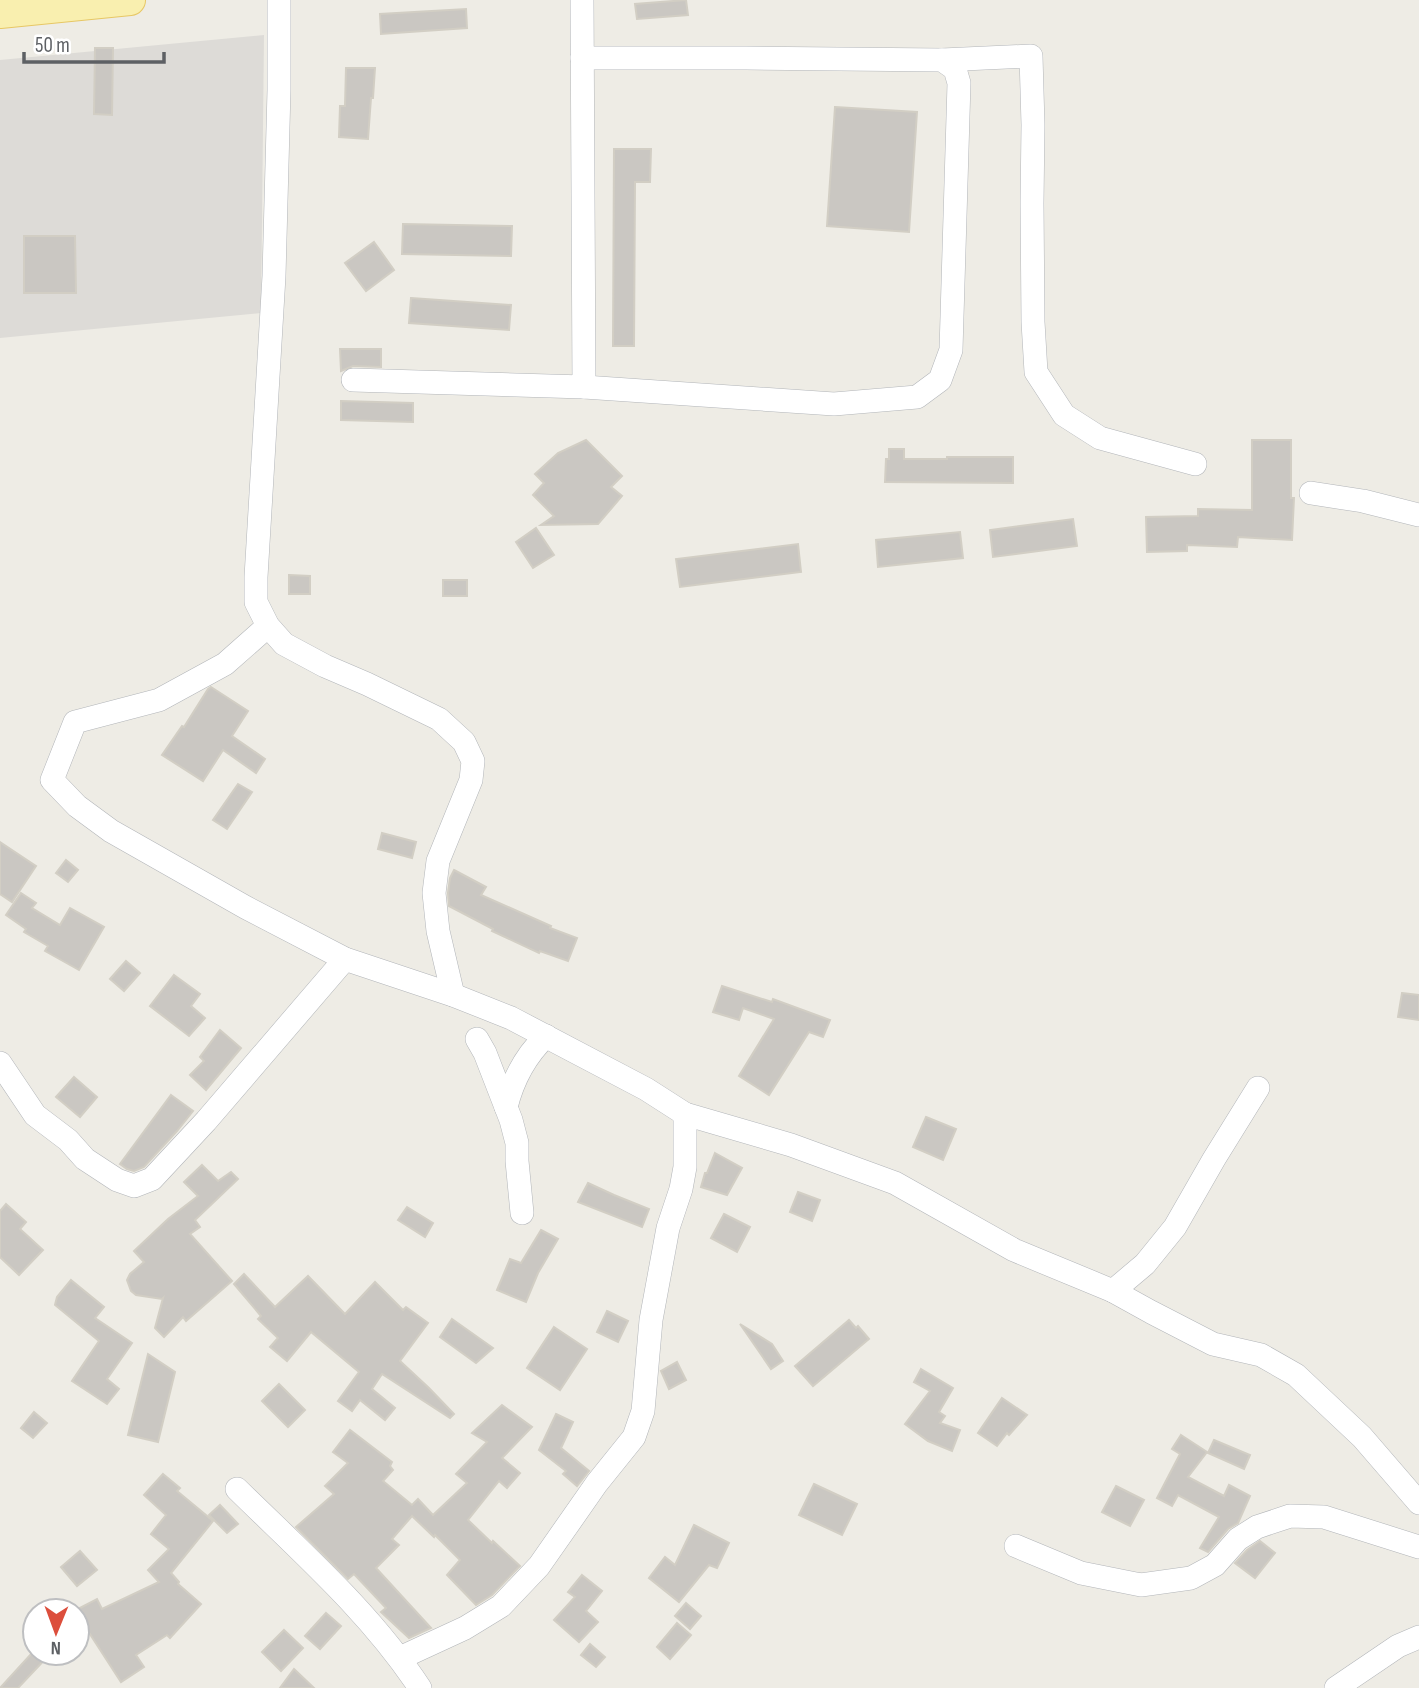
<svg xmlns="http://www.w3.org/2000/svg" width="1419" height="1688" font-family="'Sofia Sans Condensed',sans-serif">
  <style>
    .industrial { fill: #dddbd7 }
    .building { fill: #cac7c2; stroke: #d2cec4; stroke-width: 2 }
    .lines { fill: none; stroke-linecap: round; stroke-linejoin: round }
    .minor-casing { stroke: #b2b5b9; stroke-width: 24 }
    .major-casing { stroke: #e7c765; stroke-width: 32 }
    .minor { stroke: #fff; stroke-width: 23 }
    .major { stroke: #f9efaf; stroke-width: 30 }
  </style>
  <rect width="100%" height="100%" fill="#eeece5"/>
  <polygon class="industrial" points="264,35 261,313 0,338 0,60"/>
  <g class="building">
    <polygon points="686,0 688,15 637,19 635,4"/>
    <polygon points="466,9 467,28 381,34 380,14"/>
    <polygon points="95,48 113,48 112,115 94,114"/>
    <polygon points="346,68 375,68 373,98 371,98 368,139 339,137 340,106 345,106"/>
    <polygon points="835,107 917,112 909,232 827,226"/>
    <polygon points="614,149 651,149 650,182 635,182 634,346 613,346"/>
    <polygon points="403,224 512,226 511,256 402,254"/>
    <polygon points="24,236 75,236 76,293 24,293"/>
    <polygon points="374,242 394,270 366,291 345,263"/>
    <polygon points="411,298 511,305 509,330 409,323"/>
    <polygon points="340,349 381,349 381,367 353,366 341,371"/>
    <polygon points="341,401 413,403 413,422 341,420"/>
    <polygon points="586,440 622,476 611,487 622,496 598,524 541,525 554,516 533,495 544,483 535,474 558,453"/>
    <polygon points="1252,440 1291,440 1291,498 1294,498 1292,540 1238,537 1237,547 1187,545 1187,551 1147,552 1146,517 1198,516 1198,509 1252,510"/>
    <polygon points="889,449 904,449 904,459 947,459 947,457 1013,457 1013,483 885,482 886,459 889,459"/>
    <polygon points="1073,519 1077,546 993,557 990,530"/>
    <polygon points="536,528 554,555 533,568 516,542"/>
    <polygon points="960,532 963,558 878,567 876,540"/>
    <polygon points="798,544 801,572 680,587 676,559"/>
    <polygon points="289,575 310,576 310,594 289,594"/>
    <rect x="443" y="580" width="24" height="16"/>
    <polygon points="211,687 248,711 232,736 265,759 256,773 223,750 203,781 162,755 182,726 184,727 208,689"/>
    <polygon points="238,784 252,792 227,829 213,820"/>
    <polygon points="382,833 416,842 412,858 378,849"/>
    <polygon points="0,842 36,866 12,902 0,894"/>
    <polygon points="66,860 78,870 68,882 56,873"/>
    <polygon points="454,870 486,887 481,895 551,926 550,928 577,938 568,961 540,951 539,953 492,931 493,929 449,906 448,893 450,878"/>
    <polygon points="21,893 36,903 32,908 60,925 70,908 104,927 79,970 45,951 48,946 24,932 26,929 6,915"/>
    <polygon points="126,961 140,973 124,991 110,979"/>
    <polygon points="174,975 200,994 191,1006 205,1018 189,1036 150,1006"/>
    <polygon points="722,986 772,1002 773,999 830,1020 823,1037 809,1032 769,1095 739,1076 774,1019 743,1008 739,1020 713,1012"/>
    <polygon points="1402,993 1419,995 1419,1020 1398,1017"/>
    <polygon points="220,1030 241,1048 206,1090 190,1075 204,1061 200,1057"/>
    <polygon points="74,1077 97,1097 80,1117 56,1097"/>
    <polygon points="171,1095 193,1111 177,1131 144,1167 134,1171 127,1169 120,1164"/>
    <polygon points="926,1117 956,1129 943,1160 913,1147"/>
    <polygon points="715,1153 742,1168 727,1195 701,1187 705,1173 707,1173"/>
    <polygon points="202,1165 218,1181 231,1172 238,1179 195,1220 200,1227 190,1234 232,1281 186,1321 183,1317 164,1337 155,1328 163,1298 162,1299 136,1295 131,1291 127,1280 130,1274 144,1262 134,1251 168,1219 198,1196 184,1182"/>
    <polygon points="588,1183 614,1195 649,1209 642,1227 578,1202"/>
    <polygon points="798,1192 820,1200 812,1221 790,1212"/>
    <polygon points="6,1204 26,1222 20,1229 43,1250 19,1275 0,1257 0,1211"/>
    <polygon points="407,1207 433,1223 425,1237 398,1220"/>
    <polygon points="724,1214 750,1227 737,1252 711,1238"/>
    <polygon points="541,1230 558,1239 538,1273 526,1302 497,1290 510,1259 521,1263"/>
    <polygon points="244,1274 275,1307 308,1276 345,1314 375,1282 403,1310 406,1307 428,1323 400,1361 429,1388 454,1414 450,1418 382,1374 372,1389 395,1408 385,1420 360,1400 352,1411 338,1401 359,1372 311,1332 287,1361 270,1347 278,1338 258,1319 261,1316 234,1284"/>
    <polygon points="71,1280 104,1307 95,1318 132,1343 107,1379 119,1389 107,1404 72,1381 99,1341 55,1305 57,1297"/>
    <polygon points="607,1311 628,1321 618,1342 597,1332"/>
    <polygon points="452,1319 493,1348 476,1363 440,1337"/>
    <polygon points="849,1320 856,1328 858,1326 869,1339 813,1386 795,1366"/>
    <polygon points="740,1324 772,1344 783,1361 771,1369"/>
    <polygon points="554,1327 587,1349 560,1390 527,1368"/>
    <polygon points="148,1354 175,1372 158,1442 128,1435"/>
    <polygon points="677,1362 686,1380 669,1389 661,1371"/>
    <polygon points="921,1369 953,1388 939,1412 945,1416 940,1423 960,1430 952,1451 928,1441 905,1424 930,1391 914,1382"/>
    <polygon points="279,1384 305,1410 288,1427 262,1401"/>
    <polygon points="1002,1398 1027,1415 1009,1435 1007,1433 997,1446 978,1433"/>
    <polygon points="502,1405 532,1427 502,1458 520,1473 507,1488 499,1481 468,1520 492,1543 493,1541 520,1566 492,1595 476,1605 447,1575 460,1560 435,1535 434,1537 412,1516 392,1539 399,1545 376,1568 431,1628 409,1638 381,1612 386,1608 354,1574 348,1579 296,1527 334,1494 325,1486 348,1463 333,1452 350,1430 392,1462 390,1466 393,1470 383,1481 412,1505 418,1499 433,1515 467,1483 456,1474 487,1442 472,1433"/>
    <polygon points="34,1412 47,1423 33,1438 21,1428"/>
    <polygon points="556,1414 573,1422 561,1448 589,1471 577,1486 563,1474 566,1471 539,1450"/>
    <polygon points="1181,1435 1207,1452 1188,1477 1224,1496 1229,1485 1250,1496 1238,1523 1228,1529 1208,1552 1200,1548 1219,1517 1178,1495 1172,1506 1157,1498 1180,1454 1172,1449"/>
    <polygon points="1214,1440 1250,1455 1244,1469 1208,1453"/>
    <polygon points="163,1474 180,1488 177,1491 213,1521 171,1573 179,1582 178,1584 201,1604 170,1638 167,1635 136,1655 144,1667 121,1682 86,1628 76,1610 97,1599 102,1609 159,1582 148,1570 169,1549 151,1534 166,1515 144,1495"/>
    <polygon points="814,1484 857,1504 842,1535 799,1515"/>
    <polygon points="1116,1486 1144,1500 1130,1526 1102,1512"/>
    <polygon points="220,1505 238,1524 227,1533 209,1515"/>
    <polygon points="694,1525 729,1543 717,1568 709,1565 679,1602 649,1578 665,1557 675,1565"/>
    <polygon points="1260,1541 1275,1553 1255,1578 1235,1563 1247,1550"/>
    <polygon points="80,1551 97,1570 77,1586 61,1567"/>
    <polygon points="582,1575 602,1591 586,1611 598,1622 579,1642 554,1620 575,1597 568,1592"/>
    <polygon points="686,1603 701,1616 690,1629 675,1616"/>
    <polygon points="326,1613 341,1626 320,1649 305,1636"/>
    <polygon points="677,1623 691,1635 670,1659 657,1647"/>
    <polygon points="284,1630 303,1648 281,1671 262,1652"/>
    <polygon points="590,1644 605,1657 596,1667 581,1655"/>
    <polygon points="32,1653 51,1653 18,1688 0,1688"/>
    <polygon points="294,1669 314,1688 280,1688"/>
  </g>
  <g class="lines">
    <defs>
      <g id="minor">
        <polyline points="279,0 279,90 274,276 256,577 256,602 268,626 284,644 325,666 367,684 439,719 464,742 473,761 471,780 438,861 434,893 438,931 453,995"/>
        <polyline points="582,58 746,58 942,60 955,69 959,83 951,350 940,380 917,397 834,404 584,387"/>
        <polyline points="942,60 1031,56 1033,125 1032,203 1033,322 1036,372 1064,415 1100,438 1195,464"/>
        <polyline points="353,380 584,387 582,0"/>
        <polyline points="1311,493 1363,501 1419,515"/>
        <polyline points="268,626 225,664 159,700 75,722 52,780 77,806 111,831 245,907 345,959 453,995 511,1018 646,1089 685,1114 791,1145 895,1183 1014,1250 1113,1291 1145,1264 1175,1227 1214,1159 1258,1088"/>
        <polyline points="477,1039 485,1053 511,1120 517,1143 517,1161 522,1213"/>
        <polyline points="0,1063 35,1115 68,1140 85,1159 117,1180 134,1186 152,1179 206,1121 345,959"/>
        <path d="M506,1107C513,1079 525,1056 546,1036"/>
        <polyline points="1113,1291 1151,1312 1213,1344 1261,1355 1296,1375 1362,1437 1419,1503"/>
        <path d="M237,1489C301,1552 370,1612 420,1688"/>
        <polyline points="1016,1546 1081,1573 1141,1585 1191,1578 1215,1565 1238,1539 1257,1527 1290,1516 1324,1517 1419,1547"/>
        <polyline points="400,1658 465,1628 501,1606 539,1566 597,1483 634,1437 643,1411 651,1320 668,1228 681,1189 685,1167 685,1114"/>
        <polyline points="1336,1688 1398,1646 1419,1637"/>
      </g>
      <polyline id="major" points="0,13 130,0"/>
    </defs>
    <use href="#minor" class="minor-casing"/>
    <use href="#major" class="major-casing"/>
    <use href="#minor" class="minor"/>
    <use href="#major" class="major"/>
  </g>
  <g transform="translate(56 1632) rotate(181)"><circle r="33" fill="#ffffff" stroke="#bebfc1" stroke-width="2"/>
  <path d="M0-5L12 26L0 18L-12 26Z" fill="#dc4e3c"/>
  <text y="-10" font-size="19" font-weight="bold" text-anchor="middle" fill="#5d6064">N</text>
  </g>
  <path d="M24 52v10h140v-10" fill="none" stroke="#5d6064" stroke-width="3.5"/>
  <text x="35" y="52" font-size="21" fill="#5d6064" stroke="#ffffff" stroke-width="5" paint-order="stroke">50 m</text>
</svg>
